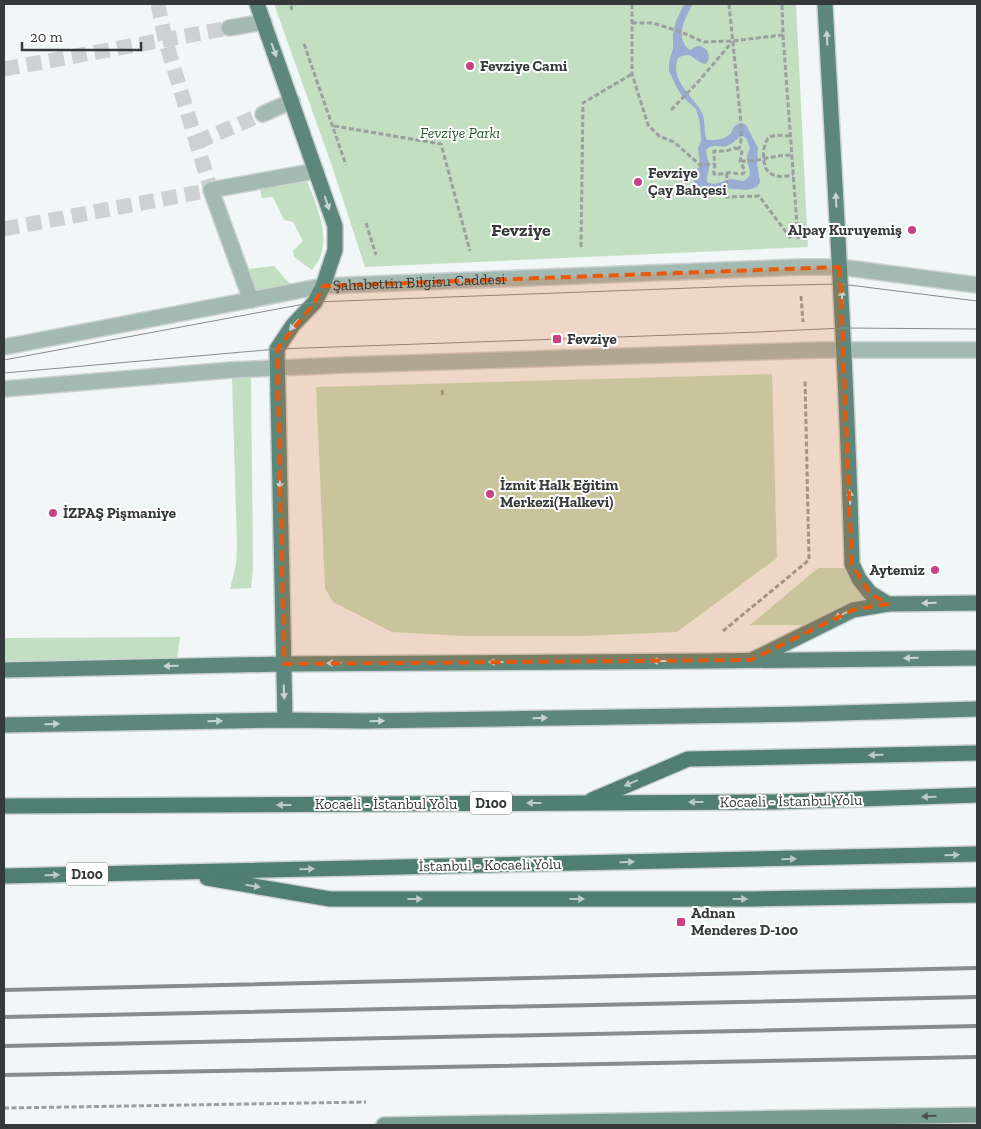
<svg xmlns="http://www.w3.org/2000/svg" width="981" height="1129" font-family="'Zilla Slab',serif">
  <style>
    .green { fill: #c3dfc2 }
    .water { fill: #99acd3; fill-rule: evenodd }
    .lines { fill: none; stroke-linecap: round; stroke-linejoin: round }
    .pedestrian-tunnel { stroke: #ccd1d1; stroke-width: 15; stroke-dasharray: 15 8; stroke-linecap: butt }
    .pedestrian-casing { stroke: #ccd1d1; stroke-width: 18 }
    .secondary-casing { stroke: #ccd1d1; stroke-width: 18 }
    .primary-casing { stroke: #ccd1d1; stroke-width: 18 }
    .trunk-casing { stroke: #ccd1d1; stroke-width: 18 }
    .path { stroke: #9a9f9f; stroke-width: 3; stroke-dasharray: 5 2.5; stroke-linecap: butt }
    .pedestrian { stroke: #a3bab3; stroke-width: 15 }
    .secondary { stroke: #7a9d92; stroke-width: 15 }
    .primary { stroke: #5d877b; stroke-width: 15 }
    .trunk { stroke: #507e71; stroke-width: 15 }
    .tram { stroke: #888c8c; stroke-width: 1 }
    .rail { stroke: #888c8c; stroke-width: 4 }
    .oneway { fill: #c6d5d1 }
    .oneway2 { fill: #b9cbc6 }
    .oneway3 { fill: #47524f }
    .marked { fill: #e8590c; fill-opacity: 0.2; stroke: #e8590c; stroke-width: 4; stroke-dasharray: 10 6; stroke-linejoin: round }
    .poi-dot { fill: #c74183; stroke: #fff; stroke-width: 2 }
    .labels { text-anchor: middle; dominant-baseline: central; stroke-width: 4; stroke-linejoin: round; paint-order: stroke }
    .shield { fill: #fff; stroke: #727474; stroke-width: 1 }
    .shield-label { font-size: 14px; font-weight: bold; fill: #363939 }
    .poi-label { font-size: 15px; font-weight: bold; fill: #363939; stroke: #fff; text-anchor: start }
    .park-label { font-size: 15px; font-style: italic; fill: #2b5b2e; stroke: #fff }
    .street-label { font-size: 15px; fill: #363939; stroke: #fff }
    .quarter-label { font-size: 18px; font-weight: bold; fill: #363939; stroke: #fff }
  </style>
  <rect width="100%" height="100%" fill="#f1f7f7"/>
  <g class="green">
    <polygon points="274,4 796,4 808,247 365,267 332,166"/>
    <path d="M304,173C313,198 332,233 319,260C317,263 314,267 312,270L294,257L293,251L303,241L293,222L284,220L273,197L262,198L258,181Z"/>
    <polygon points="274,266 296,291 251,300 240,270"/>
    <polygon points="772,374 777,558 677,632 582,636 464,636 392,632 333,602 325,588 316,387"/>
    <polygon points="232,378 251,378 253,567 251,588 230,589 236,564 237,545"/>
    <polygon points="818,568 845,568 855,587 867,599 849,604 811,625 750,625"/>
    <polygon points="180,637 177,658 4,664 4,638"/>
  </g>
  <path class="water" d="M684,4H693C685,18 674,38 690,50C693,48 695,47 698,46C708,46 712,58 706,64C694,63 693,49 678,58C669,81 693,95 702,113C706,121 703,131 707,140C714,140 725,140 730,134C735,128 731,126 741,123L746,125L758,148L757,164L760,182L757,187L747,190L723,188L712,192H702L696,186L694,180L696,172L700,165L698,148L701,141L700,124L698,116L696,109L683,97L677,88L669,71V62L673,49V34L676,21ZM742,136L746,138L750,148C749,151 747,154 747,157C746,167 756,173 744,181C740,181 735,179 731,179C722,180 716,187 707,182C706,176 709,173 709,168C710,162 706,156 706,150C715,141 720,150 729,145C734,143 737,138 742,136Z"/>
  <g class="lines">
    <g class="pedestrian-tunnel">
      <polyline points="4,69 229,28"/>
      <polyline points="197,142 263,114"/>
      <polyline points="4,229 211,190 165,39 158,4"/>
    </g>
    <defs>
      <g id="pedestrian">
        <polyline points="229,28 264,22"/>
        <polyline points="263,114 292,101"/>
        <polyline points="251,300 211,190 316,171"/>
        <path id="s1" d="M4,347L323,286L800,267H840L977,285"/>
        <polyline points="4,389 231,370 344,365 820,350 977,350"/>
      </g>
      <polyline id="secondary" points="384,1125 977,1115"/>
      <g id="primary">
        <polyline points="257,4 335,226 335,250 323,286 315,302 293,325 277,349 285,720"/>
        <path d="M825,4C835,191 847,377 852,564L859,579L870,593L888,604L977,603"/>
        <polyline points="754,659 853,610 888,604"/>
        <polyline points="4,670 284,664 707,661 977,658"/>
        <polyline points="4,725 285,720 363,721 805,714 977,709"/>
      </g>
      <g id="trunk">
        <polyline points="592,800 688,759 977,753"/>
        <polyline points="4,806 773,802 977,795"/>
        <polyline points="4,876 977,854"/>
        <polyline points="207,878 330,899 753,899 977,895"/>
      </g>
    </defs>
    <use href="#pedestrian" class="pedestrian-casing"/>
    <use href="#secondary" class="secondary-casing"/>
    <use href="#primary" class="primary-casing"/>
    <use href="#trunk" class="trunk-casing"/>
    <g class="path">
      <polyline points="632,4 632,74 648,125 659,136 674,142 700,165 715,164"/>
      <polyline points="729,4 741,123 741,141 739,149"/>
      <polyline points="292,10 291,7 296,4"/>
      <polyline points="632,23 653,23 681,32 704,42 732,41 783,35 782,4"/>
      <polyline points="783,35 798,239"/>
      <polyline points="304,44 346,165"/>
      <polyline points="671,110 698,82 732,42"/>
      <polyline points="334,126 441,144 470,251"/>
      <path d="M790,136C785,136 776,134 770,137C762,141 762,164 767,170C773,178 784,177 793,175"/>
      <path d="M734,148L739,149L742,152L740,161L744,169V173C739,175 737,173 732,173C726,172 721,175 714,174C713,170 715,169 715,164C715,159 713,156 714,151H726Z"/>
      <path d="M741,161C748,161 756,161 762,159C772,157 781,155 792,155"/>
      <polyline points="727,173 726,197 759,196 792,240"/>
      <polyline points="366,223 376,255"/>
      <polyline points="581,247 583,103 632,74"/>
      <polyline points="801,296 803,322"/>
      <polyline points="442,390 443,397"/>
      <polyline points="723,631 809,560 805,379"/>
      <polyline points="4,1108 366,1102"/>
    </g>
    <use href="#pedestrian" class="pedestrian"/>
    <use href="#secondary" class="secondary"/>
    <use href="#primary" class="primary"/>
    <use href="#trunk" class="trunk"/>
    <g class="tram">
      <polyline points="4,360 315,302 745,286 841,284 977,301"/>
      <polyline points="4,373 277,349 759,332 843,328 977,329"/>
    </g>
    <g class="rail">
      <polyline points="4,990 977,968"/>
      <polyline points="4,1017 977,997"/>
      <polyline points="4,1046 977,1026"/>
      <polyline points="4,1075 977,1057"/>
    </g>
  </g>
  <defs><path id="oneway-solid" d="M-6-.8H1V-3.2L6.5 0L1 3.2V.8H-6Z" transform="scale(1.25)"/></defs>
  <g class="oneway">
    <use href="#oneway-solid" transform="translate(827 38) rotate(-93)"/>
    <use href="#oneway-solid" transform="translate(274 50) rotate(70)"/>
    <use href="#oneway-solid" transform="translate(836 200) rotate(-93)"/>
    <use href="#oneway-solid" transform="translate(327 203) rotate(72)"/>
    <use href="#oneway-solid" transform="translate(842 297) rotate(-94)"/>
    <use href="#oneway-solid" transform="translate(294 325) rotate(129)"/>
    <use href="#oneway-solid" transform="translate(280 482) rotate(89)"/>
    <use href="#oneway-solid" transform="translate(850 497) rotate(-91)"/>
    <use href="#oneway-solid" transform="translate(929 603) rotate(179)"/>
    <use href="#oneway-solid" transform="translate(841 615) rotate(153)"/>
    <use href="#oneway-solid" transform="translate(911 658) rotate(179)"/>
    <use href="#oneway-solid" transform="translate(659 661) rotate(180)"/>
    <use href="#oneway-solid" transform="translate(496 662) rotate(180)"/>
    <use href="#oneway-solid" transform="translate(334 663) rotate(179)"/>
    <use href="#oneway-solid" transform="translate(171 666) rotate(179)"/>
    <use href="#oneway-solid" transform="translate(284 692) rotate(88)"/>
    <use href="#oneway-solid" transform="translate(540 718) rotate(-1)"/>
    <use href="#oneway-solid" transform="translate(215 721) rotate(-1)"/>
    <use href="#oneway-solid" transform="translate(377 721) rotate(-1)"/>
    <use href="#oneway-solid" transform="translate(52 724) rotate(-1)"/>
  </g>
  <g class="oneway2">
    <use href="#oneway-solid" transform="translate(876 755) rotate(179)"/>
    <use href="#oneway-solid" transform="translate(631 783) rotate(157)"/>
    <use href="#oneway-solid" transform="translate(929 797) rotate(178)"/>
    <use href="#oneway-solid" transform="translate(696 802) rotate(180)"/>
    <use href="#oneway-solid" transform="translate(534 803) rotate(180)"/>
    <use href="#oneway-solid" transform="translate(284 805) rotate(180)"/>
    <use href="#oneway-solid" transform="translate(952 855) rotate(-1)"/>
    <use href="#oneway-solid" transform="translate(789 859) rotate(-1)"/>
    <use href="#oneway-solid" transform="translate(627 862) rotate(-1)"/>
    <use href="#oneway-solid" transform="translate(307 869) rotate(-1)"/>
    <use href="#oneway-solid" transform="translate(52 875) rotate(-1)"/>
    <use href="#oneway-solid" transform="translate(253 886) rotate(9)"/>
    <use href="#oneway-solid" transform="translate(415 899)"/>
    <use href="#oneway-solid" transform="translate(577 899)"/>
    <use href="#oneway-solid" transform="translate(740 899)"/>
  </g>
  <use class="oneway3" href="#oneway-solid" transform="translate(929 1116) rotate(179)"/>
  <path class="marked" d="M840,267L852,564L870,593L888,604L853,610L751,660L284,664L277,349L315,302L323,286Z"/>
  <g class="poi-dot">
    <circle cx="470" cy="66" r="5"/>
    <circle cx="638" cy="182" r="5"/>
    <circle cx="912" cy="230" r="5"/>
    <rect x="552" y="334" width="10" height="10" rx="2.5"/>
    <circle cx="490" cy="494" r="5"/>
    <circle cx="53" cy="513" r="5"/>
    <circle cx="935" cy="570" r="5"/>
    <rect x="676" y="917" width="10" height="10" rx="2.5"/>
  </g>
  <g class="labels">
    <g class="shield">
      <rect x="470" y="791.5" width="42" height="23" rx="4"/>
      <rect x="66" y="862.5" width="42" height="23" rx="4"/>
    </g>
    <g class="shield-label">
      <text x="491" y="803">D100</text>
      <text x="87" y="874">D100</text>
    </g>
    <g class="poi-label">
      <text x="480" y="66">Fevziye Cami</text>
      <text x="648" y="173">Fevziye<tspan x="648" dy="17">Çay Bahçesi</tspan></text>
      <text x="902" y="230" text-anchor="end">Alpay Kuruyemiş</text>
      <text x="567" y="339">Fevziye</text>
      <text x="500" y="485">İzmit Halk Eğitim<tspan x="500" dy="17">Merkezi(Halkevi)</tspan></text>
      <text x="63" y="513">İZPAŞ Pişmaniye</text>
      <text x="925" y="570" text-anchor="end">Aytemiz</text>
      <text x="691" y="913">Adnan<tspan x="691" dy="17">Menderes D-100</tspan></text>
    </g>
    <g class="park-label">
      <text x="460" y="133">Fevziye Parkı</text>
    </g>
    <g class="street-label">
      <text stroke="none"><textPath href="#s1" startOffset="421">Şahabettin Bilgisu Caddesi</textPath></text>
      <text transform="translate(791 801) rotate(-1)">Kocaeli - İstanbul Yolu</text>
      <text x="386" y="804">Kocaeli - İstanbul Yolu</text>
      <text transform="translate(490 865) rotate(-1)">İstanbul - Kocaeli Yolu</text>
    </g>
    <g class="quarter-label">
      <text x="521" y="230">Fevziye</text>
    </g>
  </g>
  <rect width="981" height="1129" fill="none" stroke="#363939" stroke-width="10"/>
  <path d="M22 42v8h119v-8" fill="none" stroke="#363939" stroke-width="2.5"/>
  <text x="30" y="42" font-size="15" fill="#363939" stroke="#ffffff" stroke-width="4" paint-order="stroke">20 m</text>
</svg>
